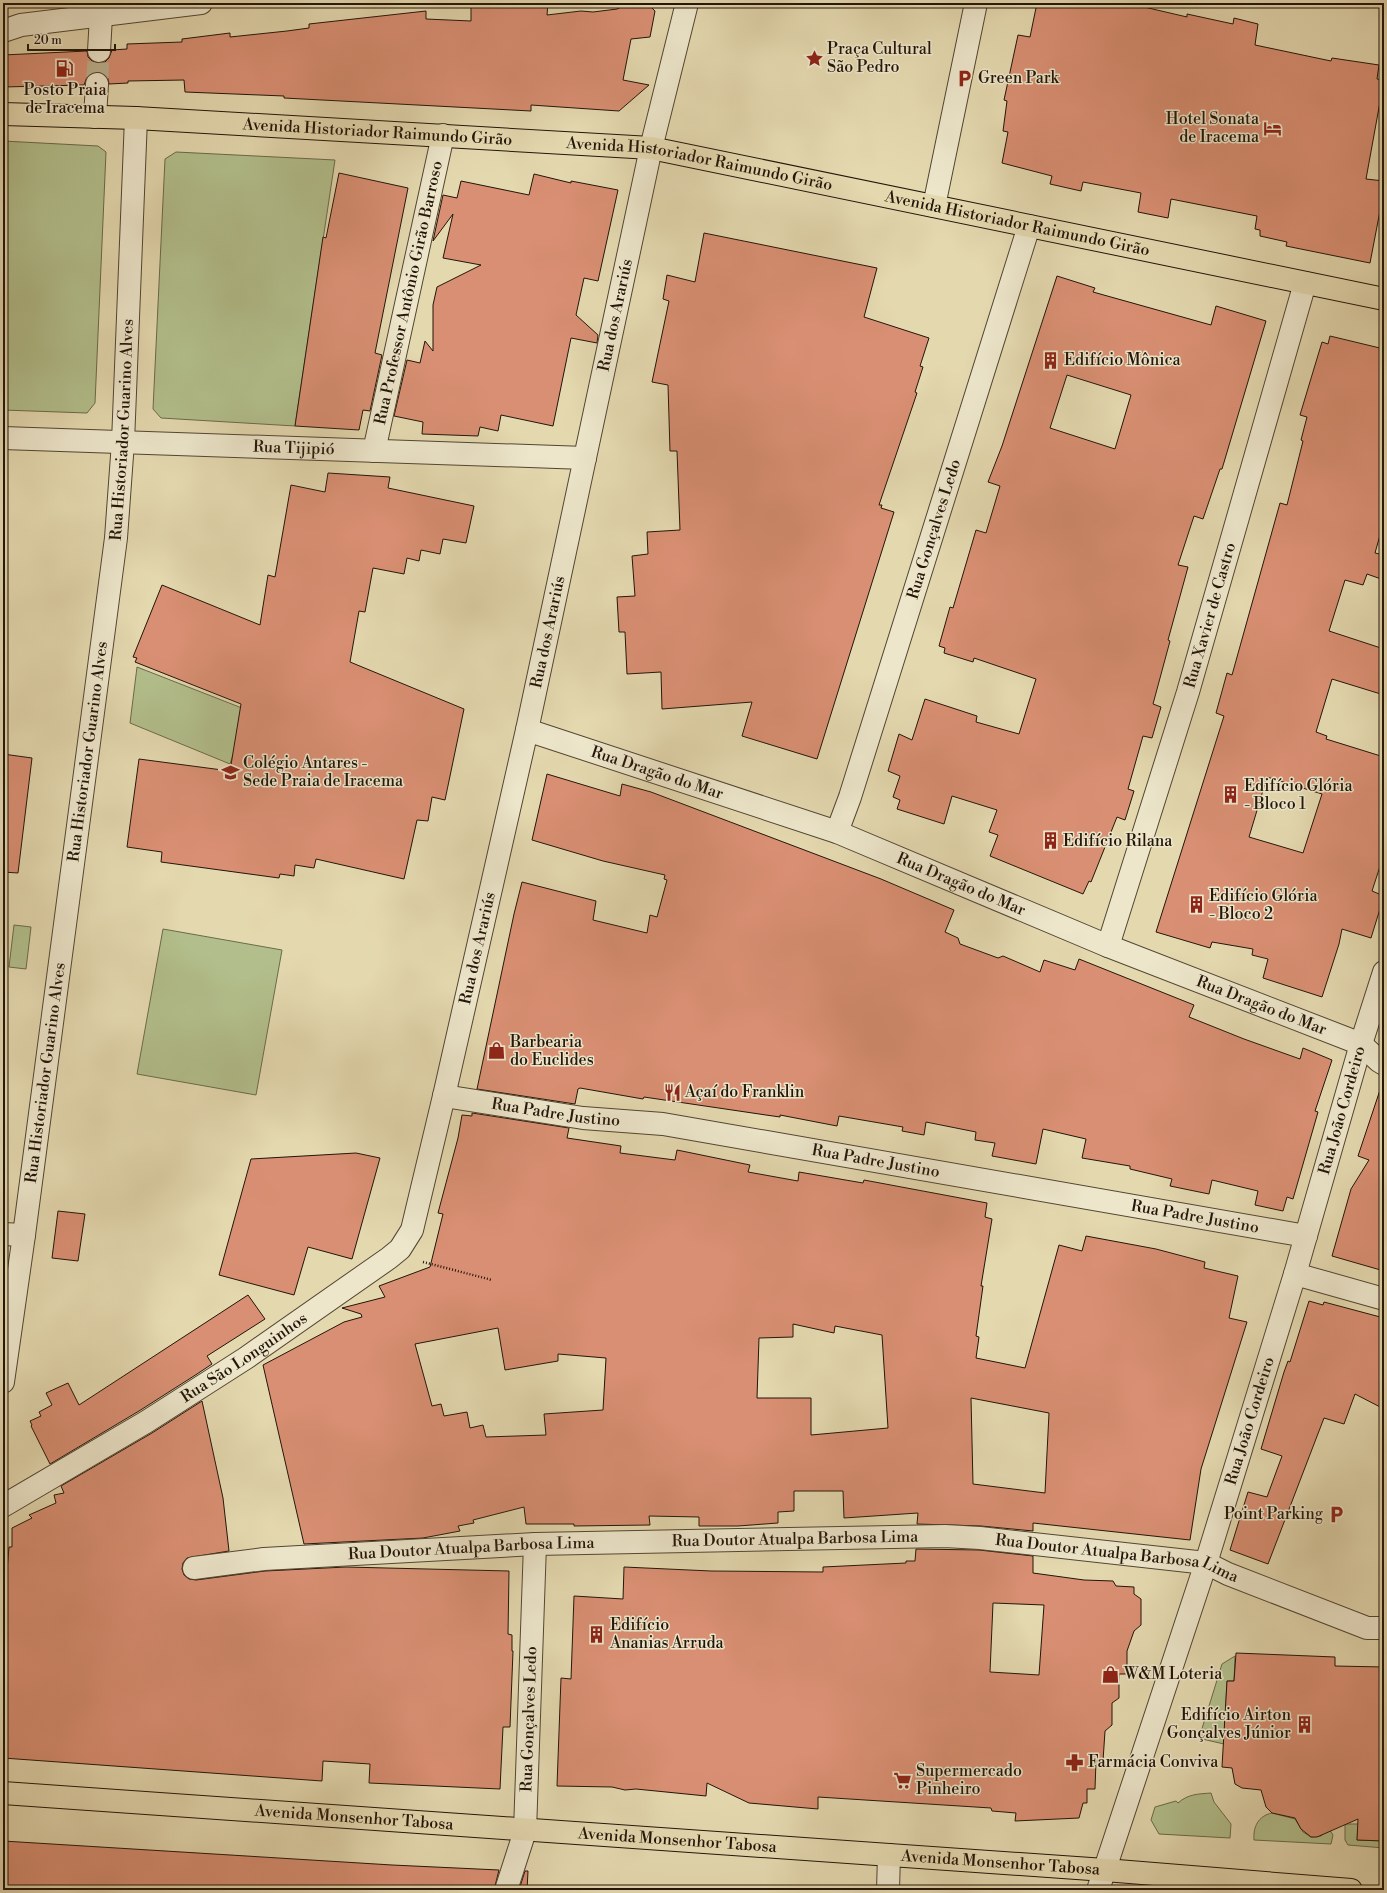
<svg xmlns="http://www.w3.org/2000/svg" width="1387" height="1893" font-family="'Libre Bodoni',serif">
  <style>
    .green { fill: #b2bf8c; stroke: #6a6a4a }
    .building { fill: #d98f73; stroke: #221509; fill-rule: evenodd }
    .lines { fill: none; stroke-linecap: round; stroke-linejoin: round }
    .minor-tunnel { stroke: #bdb18e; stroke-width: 22; stroke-dasharray: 22 11; stroke-linecap: butt }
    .minor-casing { stroke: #524632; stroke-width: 24 }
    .major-casing { stroke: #221509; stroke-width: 24 }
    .path { stroke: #221509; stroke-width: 2.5; stroke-dasharray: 1 2; stroke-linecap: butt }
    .minor { stroke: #ede6cb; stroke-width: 22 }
    .major { stroke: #e4d8af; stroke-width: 22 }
    .labels { text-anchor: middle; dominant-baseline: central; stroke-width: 3; stroke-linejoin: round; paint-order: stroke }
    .poi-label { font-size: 16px; fill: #221509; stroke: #ede6cb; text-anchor: start }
    .street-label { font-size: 16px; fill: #221509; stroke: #ede6cb }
  </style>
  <rect width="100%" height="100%" fill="#e4d8af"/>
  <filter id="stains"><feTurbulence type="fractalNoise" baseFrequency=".005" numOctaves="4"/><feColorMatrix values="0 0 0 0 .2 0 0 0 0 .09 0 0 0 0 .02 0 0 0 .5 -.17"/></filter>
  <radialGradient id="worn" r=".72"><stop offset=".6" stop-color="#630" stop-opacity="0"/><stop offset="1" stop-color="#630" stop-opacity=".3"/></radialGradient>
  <g class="green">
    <polygon points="3,141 98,146 106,152 95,403 87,413 3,410"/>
    <polygon points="176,152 335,160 295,426 161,418 153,409 165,159"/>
    <polygon points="137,667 247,710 230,764 130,723"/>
    <polygon points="14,925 31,927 26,969 9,967"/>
    <polygon points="163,929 282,950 256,1095 137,1074"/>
    <polygon points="1235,1656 1234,1681 1227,1681 1224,1744 1202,1739 1200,1737 1200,1735 1222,1664"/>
    <path d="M1211,1793L1214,1802L1231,1824L1230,1838L1159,1834L1151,1820L1155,1807L1176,1801L1178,1803C1188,1794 1198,1794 1211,1793Z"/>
    <path d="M1272,1813L1295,1819L1303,1832L1311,1837L1321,1836L1329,1829L1333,1835L1331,1844L1254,1840C1253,1827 1258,1816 1272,1813Z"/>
    <polygon points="1345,1824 1358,1824 1357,1840 1384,1841 1384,1848 1348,1845 1345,1840"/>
  </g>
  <g class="building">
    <polygon points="497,3 548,3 547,15 581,11 593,12 617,9 629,3 647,3 655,11 650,37 631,39 623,80 649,85 619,111 531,105 531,111 284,98 284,96 185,92 184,80 128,81 128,83 109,84 108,78 104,74 97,72 92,73 87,77 84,85 3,87 3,55 87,51 88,57 92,61 99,63 105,62 109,58 112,50 127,49 127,44 182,42 182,39 230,33 230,37 287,31 309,28 309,24 426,11 426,19 471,21 471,7"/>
    <polygon points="1037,3 1127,3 1187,17 1187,14 1233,24 1234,18 1258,24 1255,45 1331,61 1332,58 1379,65 1377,79 1384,80 1366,179 1384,181 1384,190 1370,263 1286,246 1287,242 1260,236 1260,230 1255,229 1257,216 1171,199 1168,218 1138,212 1141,193 1083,182 1081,191 1050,184 1052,176 1002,163 1008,132 1003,131 1007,101 1004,100 1018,35 1030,37"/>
    <polygon points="339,173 408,188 375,353 382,355 370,411 363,410 359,430 295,426 323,237 326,238"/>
    <polygon points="534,174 571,183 571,181 618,190 598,281 584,278 576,315 598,335 597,343 571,338 553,426 501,415 498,431 480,427 478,436 422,434 423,422 394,416 407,360 420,363 425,341 433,351 433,305 437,287 481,265 443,258 453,214 433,241 443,195 457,198 461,181 529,195"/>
    <polygon points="704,233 877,268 864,317 929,338 920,366 923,367 915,392 917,393 879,505 882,505 881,508 894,512 817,759 742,736 752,702 662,709 661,672 627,674 625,632 619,632 617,597 635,596 632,556 648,554 647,532 680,530 677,451 670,451 668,385 652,382 669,301 663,299 667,275 695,282"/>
    <path d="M1057,276L1095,288L1093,292L1211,325L1216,306L1266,321L1222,469H1220L1203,519L1194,516L1178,565L1188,567L1168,640L1170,641L1153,704L1161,707L1152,738L1143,736L1128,789L1134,791L1125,820L1117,817L1091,882L1089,881L1083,894L990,856L998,835L989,832L997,810L952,796L944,824L897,809L900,800L893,797L900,776L888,771L899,734L912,740L925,699L977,716L976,722L1019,734L1036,679L974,658L973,662L944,653L945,648L939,646L950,607L953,608L976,530L986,533L1000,486L988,482L1002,446ZM1067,375L1131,395L1115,449L1050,428Z"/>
    <path d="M1330,336L1384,349V521L1375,553L1384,555V580L1367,574L1363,585L1345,580L1329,631L1384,649V695L1332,679L1316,732L1327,736L1326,739L1384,757V854L1372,891L1384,896L1371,938L1342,929L1339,944L1322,997L1263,978L1268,959L1252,955L1253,949L1212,942L1210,948L1156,932L1224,716L1216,713L1227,673L1232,675L1280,503L1287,505L1303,441L1301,440L1307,417L1300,415L1309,385L1322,342L1328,344ZM1267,777L1322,794L1303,853L1249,837Z"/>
    <polygon points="328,473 390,477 388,488 474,506 466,543 443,539 440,554 421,550 419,561 407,558 404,574 373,568 365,612 359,611 350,662 464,709 445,800 432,797 428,821 417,820 404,879 316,859 314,868 295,865 294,876 280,874 279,878 161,862 162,852 127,847 139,759 230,771 241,704 135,662 137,658 133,657 162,585 260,625 268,575 275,577 291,485 325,492"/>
    <polygon points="3,754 32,758 18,873 3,872"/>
    <polygon points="547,774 620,796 622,784 651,792 881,879 954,910 945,932 958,938 960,944 998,958 1003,956 1040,972 1044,960 1075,970 1079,959 1194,1005 1189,1017 1244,1039 1300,1059 1303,1048 1332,1060 1315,1111 1318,1112 1293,1199 1287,1197 1283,1211 1255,1205 1258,1191 1212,1180 1209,1194 1170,1186 1172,1179 1130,1169 1130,1166 1082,1158 1086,1139 1043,1129 1036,1164 992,1156 995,1143 975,1140 976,1132 926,1122 924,1135 902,1131 903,1127 839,1116 837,1126 780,1115 780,1117 766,1115 644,1097 643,1099 580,1088 578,1089 575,1104 477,1089 514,914 522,882 596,901 593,920 647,933 650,915 657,917 667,880 664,879 665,875 603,861 532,840"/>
    <polygon points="1380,1090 1384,1091 1384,1271 1332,1256 1351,1189 1369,1160 1358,1156"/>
    <path d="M472,1113L569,1128L567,1138L621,1146L620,1153L675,1160L677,1150L750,1165L748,1172L798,1181L799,1172L863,1183L864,1180L987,1203L985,1217L992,1219L981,1286H983L976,1336L979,1337L976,1358L1025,1368L1059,1245L1082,1251L1086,1236L1156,1249L1205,1262L1204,1268L1238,1276L1229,1318L1247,1322L1201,1469L1190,1540L1033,1523V1531L981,1526L917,1524L918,1513L844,1518L843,1491H794V1511L778,1512V1523L738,1526H699V1517L649,1516L650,1525L574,1526V1524H526L524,1507L473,1520L474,1523L458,1526L460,1531L423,1538L304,1544L263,1365L344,1322L362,1317L361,1314L342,1308L385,1297L379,1286L430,1267L443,1214L438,1213L458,1138L462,1115L472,1116ZM793,1324L834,1333L835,1326L882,1335L888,1428L811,1435V1398H757L759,1338L793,1337ZM498,1328L505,1370L558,1361V1354L606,1358L603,1410L544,1414L546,1435L486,1437L483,1425L470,1428L467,1412L444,1416L441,1404L432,1406L415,1344ZM971,1398L1049,1413L1045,1493L973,1484Z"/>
    <polygon points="356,1153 380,1158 352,1259 308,1247 294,1295 219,1275 251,1159"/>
    <polygon points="58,1211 85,1214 78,1261 52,1258"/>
    <polygon points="248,1295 265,1319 207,1356 212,1364 197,1374 139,1411 50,1464 31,1426 32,1425 30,1421 41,1416 39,1412 52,1405 46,1393 68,1383 79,1405"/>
    <polygon points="1309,1301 1323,1305 1324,1302 1384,1318 1384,1409 1355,1394 1344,1424 1324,1418 1268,1564 1230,1550 1248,1492 1267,1497 1282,1456 1261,1449 1284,1372 1288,1361 1290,1362"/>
    <polygon points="202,1401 223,1498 229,1551 187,1558 183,1563 182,1569 184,1575 189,1579 196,1580 265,1571 346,1567 509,1571 508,1634 512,1635 512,1651 513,1651 510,1727 503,1727 500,1789 369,1783 370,1764 323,1761 322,1781 3,1758 3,1618 9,1547 12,1547 12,1528 32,1518 29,1515 56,1503 54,1495 64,1493 61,1486 152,1433"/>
    <path d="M916,1549L979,1550L1033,1556V1573L1084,1580L1113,1581L1116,1586L1134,1587V1594L1141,1599V1625L1134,1631L1127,1651V1674H1119V1698L1112,1703V1725L1105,1731L1103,1761H1096L1095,1789H1087V1803H1083L1079,1818L1015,1821L1016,1813L992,1811L991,1808L818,1797V1809L749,1803L707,1783L706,1796L636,1789L625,1790L612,1787L557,1786L561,1678L571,1679L574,1596L623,1599L624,1567L711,1571L823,1572V1567L906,1563V1561H915ZM993,1603L1044,1605L1039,1675L990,1672Z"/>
    <polygon points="1236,1653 1335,1657 1335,1666 1384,1667 1384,1841 1357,1840 1358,1819 1317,1837 1311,1837 1301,1829 1295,1818 1272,1813 1266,1807 1261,1790 1242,1788 1235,1784 1232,1768 1222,1767 1227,1681 1234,1681"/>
    <polygon points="3,1841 392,1865 499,1870 494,1890 3,1890"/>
    <polygon points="525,1871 528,1871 527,1890 519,1890"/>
  </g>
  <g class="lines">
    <polyline class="minor-tunnel" points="97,84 99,51"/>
    <defs>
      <g id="minor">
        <polyline points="3,31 21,25 201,3"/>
        <polyline points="99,51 101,16"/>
        <polyline points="95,117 97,84"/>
        <polyline points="934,206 976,3"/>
        <path id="s1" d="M3,438L585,458"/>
        <path id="s2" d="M374,451L443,135"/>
        <path id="s3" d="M527,730L837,832L1108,946L1361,1044L1379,1061L1384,1064"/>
        <path id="s4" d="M837,832L850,797L1029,226"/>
        <path id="s5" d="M1108,946L1188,692L1305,283"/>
        <path id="s6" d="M444,1096L583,1118L663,1124L1306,1236"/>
        <polyline points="3,1234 24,1235"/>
        <polyline points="1295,1274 1384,1299"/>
        <path id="s7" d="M3,1382L24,1235L116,538L123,442L136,118"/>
        <path id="s8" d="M3,1506L146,1422L246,1358L389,1258L400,1249L412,1230L444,1096L527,730L651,148L687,3"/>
        <path id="s9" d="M194,1568L264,1559L535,1544L945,1536L980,1538L1206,1563L1228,1574L1367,1628H1384"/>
        <path id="s10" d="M506,1890L525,1831L535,1544"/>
        <polyline points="888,1890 889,1855"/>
        <path id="s11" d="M1098,1890L1206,1563L1295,1274L1361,1044L1384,972"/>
      </g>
      <g id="major">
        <path id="s12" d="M3,114L136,118L651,148L1384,299"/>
        <path id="s13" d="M3,1793L1105,1870L1351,1890"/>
      </g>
    </defs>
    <use href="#minor" class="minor-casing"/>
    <use href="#major" class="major-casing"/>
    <polyline class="path" points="423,1262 492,1280"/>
    <use href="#minor" class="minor"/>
    <use href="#major" class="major"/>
  </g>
  <defs>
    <symbol id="sight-bare" viewBox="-9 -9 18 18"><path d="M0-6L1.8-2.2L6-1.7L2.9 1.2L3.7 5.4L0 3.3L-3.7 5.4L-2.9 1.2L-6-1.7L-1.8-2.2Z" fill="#8f2418" stroke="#ede6cb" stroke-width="2.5" paint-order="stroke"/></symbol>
    <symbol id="fuel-bare" viewBox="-9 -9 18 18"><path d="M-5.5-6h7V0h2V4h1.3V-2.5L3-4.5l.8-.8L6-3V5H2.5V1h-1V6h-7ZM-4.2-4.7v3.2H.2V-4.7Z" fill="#8f2418" stroke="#ede6cb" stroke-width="2.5" paint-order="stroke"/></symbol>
    <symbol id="parking-bare" viewBox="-9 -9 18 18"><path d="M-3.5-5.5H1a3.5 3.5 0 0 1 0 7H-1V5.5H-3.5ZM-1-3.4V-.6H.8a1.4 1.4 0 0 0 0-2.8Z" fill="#8f2418" stroke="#ede6cb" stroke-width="2.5" paint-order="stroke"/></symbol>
    <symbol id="hotel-bare" viewBox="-9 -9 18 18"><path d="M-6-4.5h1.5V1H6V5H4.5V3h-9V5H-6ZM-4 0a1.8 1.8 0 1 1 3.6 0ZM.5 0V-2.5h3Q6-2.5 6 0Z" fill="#8f2418" stroke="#ede6cb" stroke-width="2.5" paint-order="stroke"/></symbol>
    <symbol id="building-bare" viewBox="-9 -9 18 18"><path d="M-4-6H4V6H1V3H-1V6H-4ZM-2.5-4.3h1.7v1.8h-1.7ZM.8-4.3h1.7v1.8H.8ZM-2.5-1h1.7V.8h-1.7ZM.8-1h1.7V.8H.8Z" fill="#8f2418" stroke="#ede6cb" stroke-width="2.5" paint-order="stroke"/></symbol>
    <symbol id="school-bare" viewBox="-9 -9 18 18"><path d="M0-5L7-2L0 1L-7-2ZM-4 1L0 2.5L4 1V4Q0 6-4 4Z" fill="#8f2418" stroke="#ede6cb" stroke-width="2.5" paint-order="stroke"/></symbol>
    <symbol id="shop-bare" viewBox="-9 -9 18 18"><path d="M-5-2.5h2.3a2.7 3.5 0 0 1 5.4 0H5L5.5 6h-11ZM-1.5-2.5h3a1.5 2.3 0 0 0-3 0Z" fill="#8f2418" stroke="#ede6cb" stroke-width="2.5" paint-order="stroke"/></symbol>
    <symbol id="restaurant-bare" viewBox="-9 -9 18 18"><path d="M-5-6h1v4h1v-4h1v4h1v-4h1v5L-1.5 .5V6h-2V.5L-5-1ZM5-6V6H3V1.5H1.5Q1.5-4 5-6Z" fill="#8f2418" stroke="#ede6cb" stroke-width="2.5" paint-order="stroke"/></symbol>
    <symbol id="pharmacy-bare" viewBox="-9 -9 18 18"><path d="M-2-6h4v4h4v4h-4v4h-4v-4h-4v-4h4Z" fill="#8f2418" stroke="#ede6cb" stroke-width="2.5" paint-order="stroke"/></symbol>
    <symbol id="supermarket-bare" viewBox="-9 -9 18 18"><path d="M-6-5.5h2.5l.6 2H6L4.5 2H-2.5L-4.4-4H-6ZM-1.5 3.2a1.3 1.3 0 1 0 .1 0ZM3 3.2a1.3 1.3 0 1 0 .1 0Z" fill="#8f2418" stroke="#ede6cb" stroke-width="2.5" paint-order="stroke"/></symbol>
  </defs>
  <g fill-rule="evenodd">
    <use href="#sight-bare" x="802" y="46" width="25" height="25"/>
    <use href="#fuel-bare" x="52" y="56" width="25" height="25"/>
    <use href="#parking-bare" x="952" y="66" width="25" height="25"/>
    <use href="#hotel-bare" x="1260" y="116" width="25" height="25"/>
    <use href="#building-bare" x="1038" y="348" width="25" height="25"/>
    <use href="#school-bare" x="218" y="760" width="25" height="25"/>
    <use href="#building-bare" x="1218" y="782" width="25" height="25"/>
    <use href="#building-bare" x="1038" y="828" width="25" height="25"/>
    <use href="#building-bare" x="1184" y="892" width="25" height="25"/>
    <use href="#shop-bare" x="484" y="1038" width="25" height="25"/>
    <use href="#restaurant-bare" x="660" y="1080" width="25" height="25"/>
    <use href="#parking-bare" x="1324" y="1502" width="25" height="25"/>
    <use href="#building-bare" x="584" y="1622" width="25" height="25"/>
    <use href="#shop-bare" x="1098" y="1662" width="25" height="25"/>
    <use href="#building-bare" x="1292" y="1712" width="25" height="25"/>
    <use href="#pharmacy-bare" x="1062" y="1750" width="25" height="25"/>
    <use href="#supermarket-bare" x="890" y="1768" width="25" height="25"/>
  </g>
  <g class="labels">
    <g class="poi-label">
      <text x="827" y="49">Praça Cultural<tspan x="827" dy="18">São Pedro</tspan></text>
      <text x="978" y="78">Green Park</text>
      <text x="65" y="90" text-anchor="middle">Posto Praia<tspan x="65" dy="18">de Iracema</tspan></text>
      <text x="1259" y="119" text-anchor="end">Hotel Sonata<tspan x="1259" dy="18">de Iracema</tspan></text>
      <text x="1064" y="360">Edifício Mônica</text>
      <text x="243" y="763">Colégio Antares -<tspan x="243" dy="18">Sede Praia de Iracema</tspan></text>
      <text x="1244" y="786">Edifício Glória<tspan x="1244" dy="18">- Bloco 1</tspan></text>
      <text x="1063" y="841">Edifício Rilana</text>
      <text x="1209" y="896">Edifício Glória<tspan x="1209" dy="18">- Bloco 2</tspan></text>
      <text x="510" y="1042">Barbearia<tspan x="510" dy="18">do Euclides</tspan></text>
      <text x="685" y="1092">Açaí do Franklin</text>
      <text x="1323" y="1514" text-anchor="end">Point Parking</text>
      <text x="610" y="1625">Edifício<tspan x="610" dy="18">Ananias Arruda</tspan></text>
      <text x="1124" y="1674">W&amp;M Loteria</text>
      <text x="1291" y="1715" text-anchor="end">Edifício Airton<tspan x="1291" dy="18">Gonçalves Júnior</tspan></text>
      <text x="1088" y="1762">Farmácia Conviva</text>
      <text x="916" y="1771">Supermercado<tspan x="916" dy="18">Pinheiro</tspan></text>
    </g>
    <g class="street-label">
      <text stroke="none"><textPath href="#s12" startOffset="375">Avenida Historiador Raimundo Girão</textPath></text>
      <text stroke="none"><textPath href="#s12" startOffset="699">Avenida Historiador Raimundo Girão</textPath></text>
      <text stroke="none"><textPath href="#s12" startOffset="1023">Avenida Historiador Raimundo Girão</textPath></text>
      <text stroke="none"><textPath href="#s2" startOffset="162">Rua Professor Antônio Girão Barroso</textPath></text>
      <text stroke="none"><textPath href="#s8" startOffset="1433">Rua dos Arariús</textPath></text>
      <text stroke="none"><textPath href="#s7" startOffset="960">Rua Historiador Guarino Alves</textPath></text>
      <text stroke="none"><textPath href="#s1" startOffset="291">Rua Tijipió</textPath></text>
      <text stroke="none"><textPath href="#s4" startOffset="318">Rua Gonçalves Ledo</textPath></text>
      <text stroke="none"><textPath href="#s5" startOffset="346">Rua Xavier de Castro</textPath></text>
      <text stroke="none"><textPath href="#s8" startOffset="1109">Rua dos Arariús</textPath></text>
      <text stroke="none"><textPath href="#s7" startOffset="636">Rua Historiador Guarino Alves</textPath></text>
      <text stroke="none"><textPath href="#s3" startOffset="137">Rua Dragão do Mar</textPath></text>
      <text stroke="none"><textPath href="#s3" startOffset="461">Rua Dragão do Mar</textPath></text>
      <text stroke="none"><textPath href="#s8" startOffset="785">Rua dos Arariús</textPath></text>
      <text stroke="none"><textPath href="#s3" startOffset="785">Rua Dragão do Mar</textPath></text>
      <text stroke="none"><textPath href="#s7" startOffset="312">Rua Historiador Guarino Alves</textPath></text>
      <text stroke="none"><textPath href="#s11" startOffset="817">Rua João Cordeiro</textPath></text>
      <text stroke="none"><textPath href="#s6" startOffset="113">Rua Padre Justino</textPath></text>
      <text stroke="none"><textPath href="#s6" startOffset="437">Rua Padre Justino</textPath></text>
      <text stroke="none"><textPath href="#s6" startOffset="761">Rua Padre Justino</textPath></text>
      <text stroke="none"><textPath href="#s8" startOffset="283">Rua São Longuinhos</textPath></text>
      <text stroke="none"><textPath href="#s11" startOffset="493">Rua João Cordeiro</textPath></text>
      <text stroke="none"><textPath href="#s9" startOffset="602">Rua Doutor Atualpa Barbosa Lima</textPath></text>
      <text stroke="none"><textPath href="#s9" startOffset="278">Rua Doutor Atualpa Barbosa Lima</textPath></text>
      <text stroke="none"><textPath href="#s9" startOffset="926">Rua Doutor Atualpa Barbosa Lima</textPath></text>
      <text stroke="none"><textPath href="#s10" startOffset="174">Rua Gonçalves Ledo</textPath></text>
      <text stroke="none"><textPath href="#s13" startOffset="352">Avenida Monsenhor Tabosa</textPath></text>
      <text stroke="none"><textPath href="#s13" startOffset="676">Avenida Monsenhor Tabosa</textPath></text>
      <text stroke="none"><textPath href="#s13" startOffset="1000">Avenida Monsenhor Tabosa</textPath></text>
    </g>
  </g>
  <rect width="1387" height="1893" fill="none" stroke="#e4d8af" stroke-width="16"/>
  <rect x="4" y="4" width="1379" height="1885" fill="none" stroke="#221509" stroke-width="2"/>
  <rect x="8" y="8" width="1371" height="1877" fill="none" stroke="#221509"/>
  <path d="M28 44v6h87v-6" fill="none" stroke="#221509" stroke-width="2"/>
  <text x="34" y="44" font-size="12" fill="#221509" stroke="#ede6cb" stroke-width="3" paint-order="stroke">20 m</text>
  <rect width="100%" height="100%" filter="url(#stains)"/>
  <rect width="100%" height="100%" fill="url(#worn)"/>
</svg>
